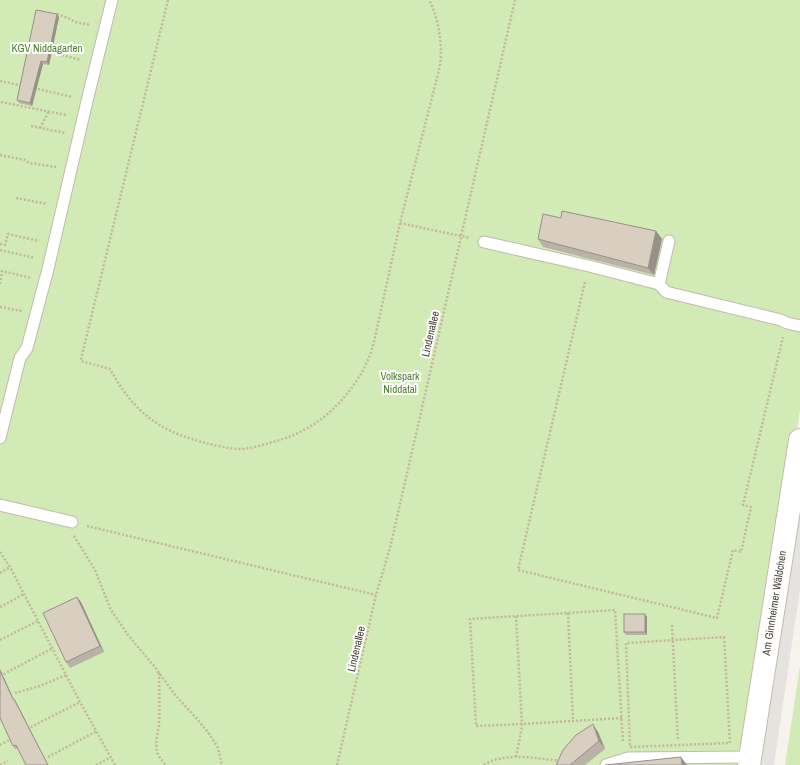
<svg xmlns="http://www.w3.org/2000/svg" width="800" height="765" font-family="'Archivo Narrow',sans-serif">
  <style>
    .green { fill: #d2eab5 }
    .parking { fill: #e5e3e0 }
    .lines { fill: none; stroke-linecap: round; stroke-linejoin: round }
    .lane-casing { stroke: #c2bbae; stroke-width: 13 }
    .street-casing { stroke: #c2bbae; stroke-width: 24 }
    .path { stroke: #c4b79f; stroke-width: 2.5; stroke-dasharray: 2 2; stroke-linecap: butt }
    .lane { stroke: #fff; stroke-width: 11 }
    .street { stroke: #fff; stroke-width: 22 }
    .wall { fill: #bab2a6 }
    .shaded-wall { fill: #979187 }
    .building { fill: #d8cfc1; stroke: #979187 }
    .labels { text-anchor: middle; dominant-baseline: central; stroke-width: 4; stroke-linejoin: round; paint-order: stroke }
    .park-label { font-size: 11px; fill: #4a7f2a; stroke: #fff }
    .street-label { font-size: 11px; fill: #4b4439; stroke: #fff }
  </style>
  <rect width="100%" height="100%" fill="#f6f3ec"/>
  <g class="green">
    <polygon points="0,0 800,0 800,410 746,765 0,765"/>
    <polygon points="800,666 800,765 785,765"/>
  </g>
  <polygon class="parking" points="800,495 800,589 774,765 759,765"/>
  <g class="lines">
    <defs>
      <g id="lane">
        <polyline points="484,242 589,266 659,284 669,241"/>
        <polyline points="659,284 666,292 781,320 787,323 800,326"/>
        <polyline points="0,438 20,358 27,348 48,269 87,101 112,0"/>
        <polyline points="0,505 72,522"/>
        <polyline points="606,765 609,764 628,758 750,757"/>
      </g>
      <polyline id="street" points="749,765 800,440"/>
    </defs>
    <use href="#lane" class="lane-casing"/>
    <use href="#street" class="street-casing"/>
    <g class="path">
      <path d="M168,0L82,355L81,361L110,369C121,389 134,407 152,420C167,431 184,437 202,442C214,445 228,449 241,449C252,448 263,445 273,442C283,439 293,436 302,431C329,418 355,389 367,362C370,356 372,349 374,342L400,223L439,70C440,64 441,59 441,53C441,37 437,14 429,0"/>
      <polyline points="57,14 68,18 75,22 91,25"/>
      <polyline points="58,54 81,60"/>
      <polyline points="0,81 23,86"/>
      <polyline points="34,88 72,97"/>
      <polyline points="1,102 66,115"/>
      <polyline points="31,126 65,133"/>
      <polyline points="40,128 49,111"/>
      <polyline points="0,155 25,160 29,163 56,167"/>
      <polyline points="16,198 47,204"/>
      <polyline points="400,223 470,238"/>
      <polyline points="0,244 5,245 8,234 39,241"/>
      <polyline points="0,250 35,258"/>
      <polyline points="585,282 518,570 717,618 733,550 741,552 751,507 743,505 783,337"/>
      <polyline points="0,284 2,271 31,278"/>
      <polyline points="0,307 22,311"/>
      <polyline points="87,526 376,595"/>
      <polyline points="74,536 95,570 111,610 128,635 154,666 176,696 197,719 210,735 218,748 222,765"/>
      <polyline points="0,552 10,567 80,702 115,765"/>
      <polyline points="0,573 10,567"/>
      <polyline points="0,607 24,594"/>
      <polyline points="568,613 573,721"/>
      <polyline points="672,625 678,741"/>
      <polygon points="724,637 730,743 630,747 626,643"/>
      <polyline points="0,640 38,621"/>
      <path d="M159,673C159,690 160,707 159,724C158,733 155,742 157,752C159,757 162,761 166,765"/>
      <polyline points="0,676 53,648"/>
      <polyline points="15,693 40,686 66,675"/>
      <polyline points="622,718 522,724 476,726 470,619 615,610 623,743"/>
      <polyline points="27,729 80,702"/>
      <polyline points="0,745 13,738"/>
      <polyline points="48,757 97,731"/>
      <path d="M516,757C518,746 521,735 522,724L516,616"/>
      <polyline points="0,765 8,761"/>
      <polyline points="96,765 111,757"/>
      <polyline points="337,765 376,595 390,548 515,0"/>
      <path d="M484,765C502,752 538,758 560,761"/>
    </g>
    <use href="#lane" class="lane"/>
    <use href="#street" class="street"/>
  </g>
  <g class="wall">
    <polygon points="59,17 49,65 43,64 32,106 19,103 17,100"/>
    <polygon points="561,218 656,231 662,239 654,275 543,247 538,239"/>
    <polygon points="77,597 81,602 104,652 70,668 66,662"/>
    <polygon points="645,614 647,617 647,635 626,635 624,632"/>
    <polygon points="13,699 14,699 16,702 48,765 26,765 18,748 15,749 13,746"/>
    <polygon points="598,732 605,749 585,765 556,765"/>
  </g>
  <g class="shaded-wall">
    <polygon points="57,14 59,17 49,65 47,62"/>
    <polygon points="41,61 43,64 32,106 30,103"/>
    <polygon points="656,231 662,239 654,275 648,268"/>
    <polygon points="77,597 81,602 104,652 100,646"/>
    <polygon points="645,614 647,617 647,635 645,632"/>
    <polygon points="0,669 15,702 13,699 0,671"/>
    <polygon points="14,699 16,702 48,765"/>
    <polygon points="593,724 598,732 605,749 599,741"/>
    <polygon points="681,757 687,765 682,765"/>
  </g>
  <g class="building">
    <polygon points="36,10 57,14 47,62 41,61 30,103 17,100"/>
    <polygon points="562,211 656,231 648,268 538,239 543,214 561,218"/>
    <polygon points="77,597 100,646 66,662 43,613"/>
    <rect x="624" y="614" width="21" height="18"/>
    <polygon points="0,671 13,699 14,699 48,765 26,765 16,745 13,746 0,718"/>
    <polygon points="593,724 599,741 570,765 556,765 563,750 576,735"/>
    <polygon points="681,757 682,765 605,765"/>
  </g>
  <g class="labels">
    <g class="park-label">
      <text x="47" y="48">KGV Niddagarten</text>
      <text x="400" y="376">Volkspark<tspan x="400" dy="13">Niddatal</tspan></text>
    </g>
    <g class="street-label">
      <text transform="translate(430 334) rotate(-77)">Lindenallee</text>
      <text transform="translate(774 603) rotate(-81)">Am Ginnheimer Wäldchen</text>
      <text transform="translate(356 649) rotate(-77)">Lindenallee</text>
    </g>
  </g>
</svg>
